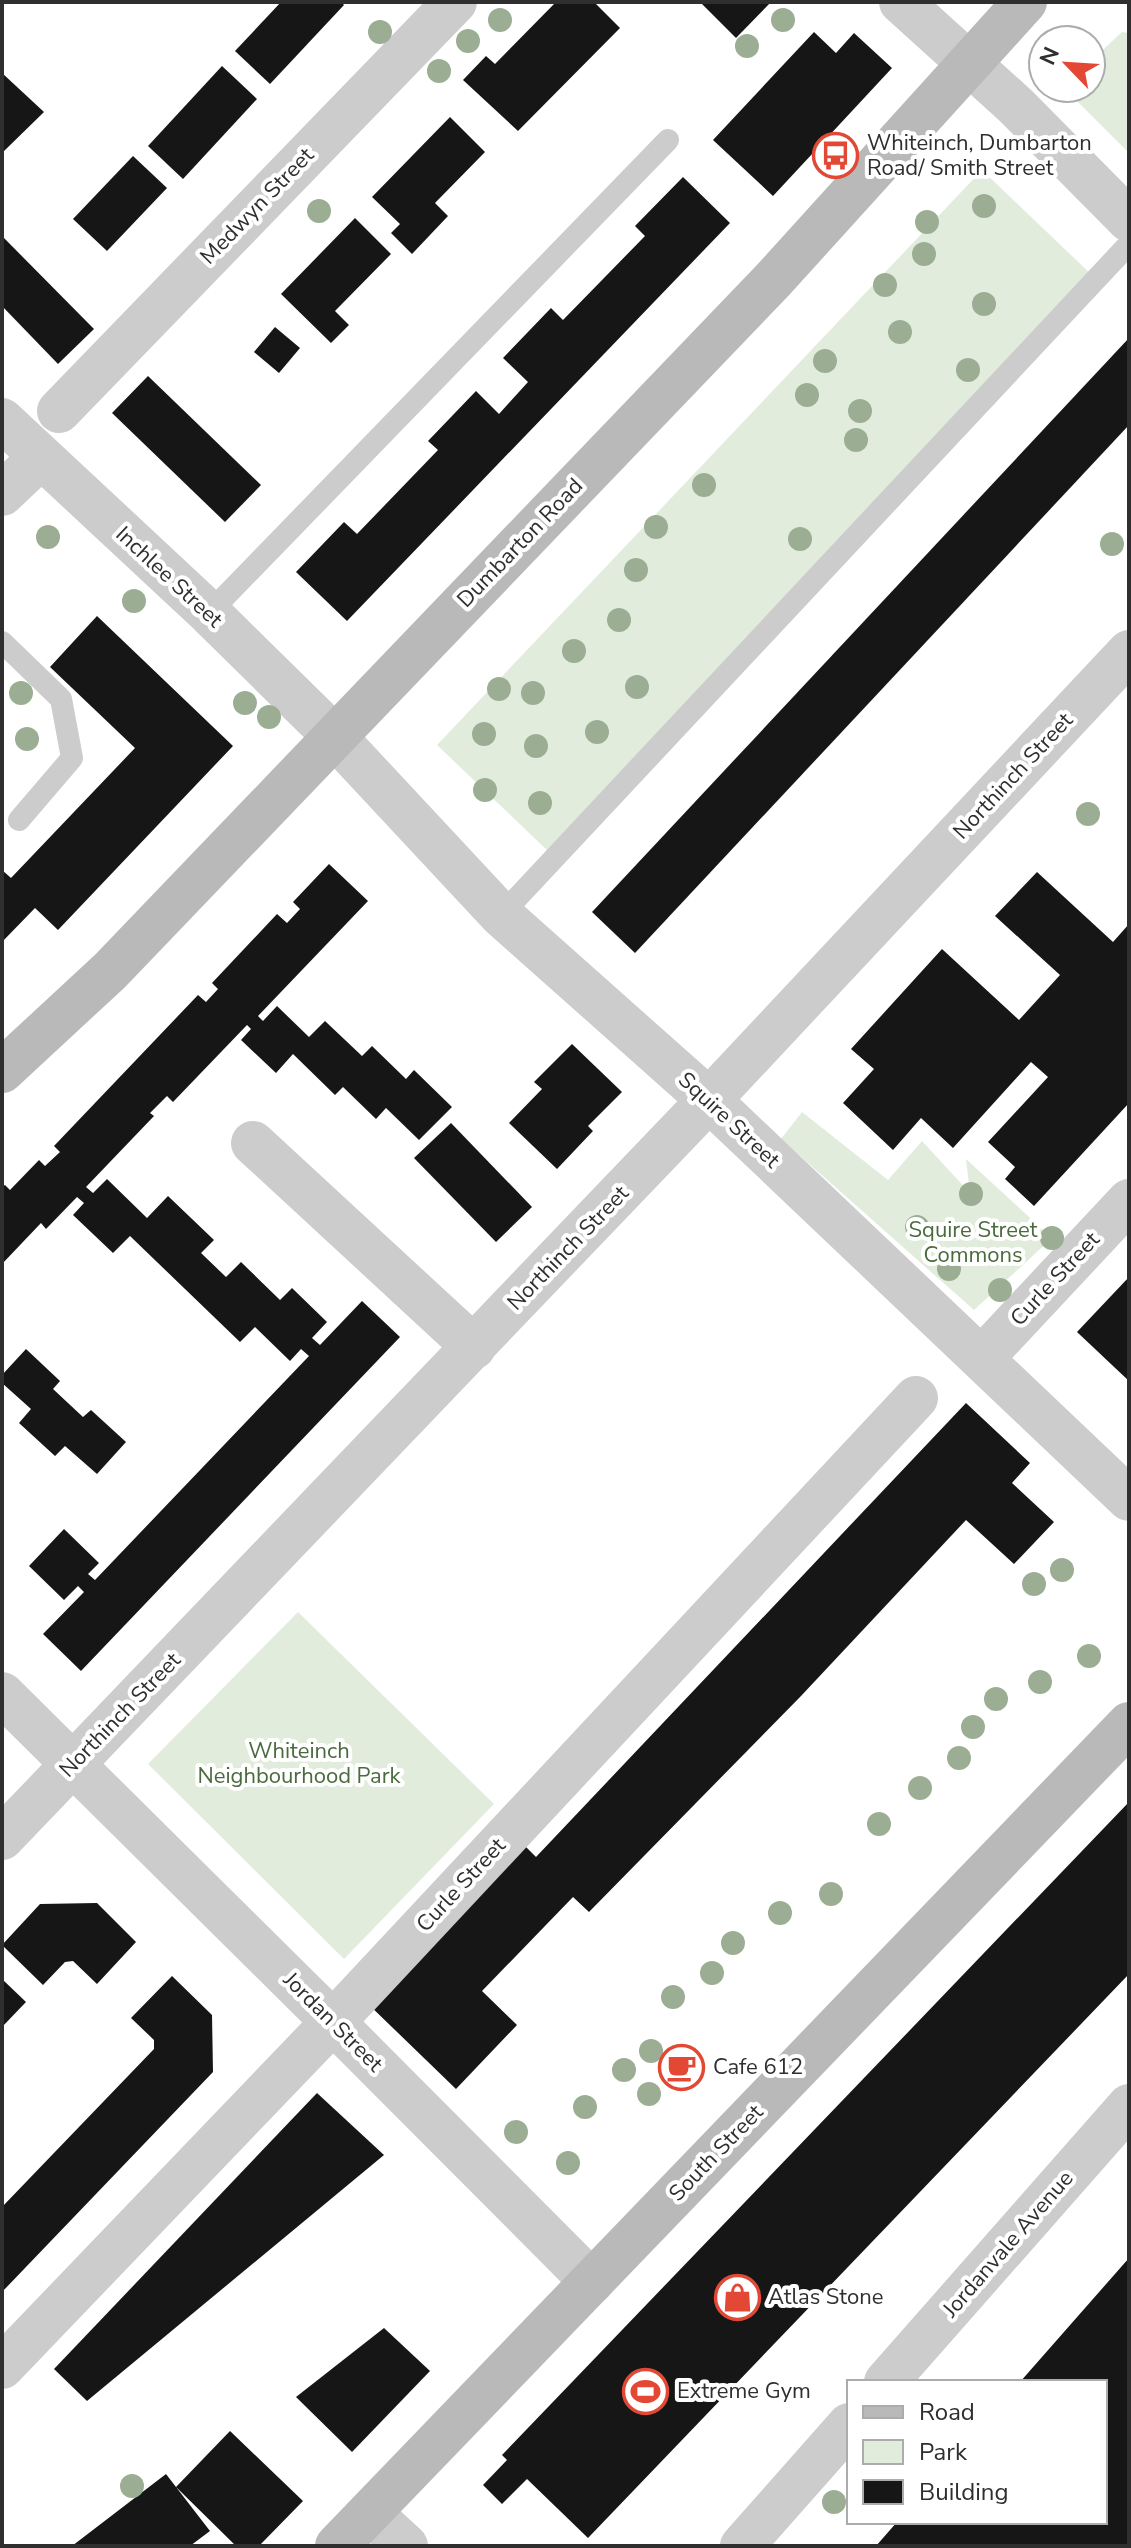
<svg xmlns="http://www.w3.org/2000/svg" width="1131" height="2548" font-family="'Nunito Sans',sans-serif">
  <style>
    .green { fill: #e2ecdd }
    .building { fill: #161616 }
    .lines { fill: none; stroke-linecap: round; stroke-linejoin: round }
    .lane { stroke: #ccc; stroke-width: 22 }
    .street { stroke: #ccc; stroke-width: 44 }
    .secondary { stroke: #b9b9b9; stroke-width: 44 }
    .tree { fill: #9bae94 }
    .labels { text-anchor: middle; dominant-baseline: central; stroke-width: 8; stroke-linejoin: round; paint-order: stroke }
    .poi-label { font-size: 22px; fill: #2f2f2f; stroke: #fff; text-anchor: start }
    .street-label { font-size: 22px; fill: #2f2f2f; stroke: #fff }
    .park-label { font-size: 22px; fill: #4a6b3d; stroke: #fff }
  </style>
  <rect width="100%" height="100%" fill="#fff"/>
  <g class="green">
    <polygon points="1122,32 1129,33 1129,153 1064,88 1091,88 1091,61"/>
    <polygon points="982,170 1095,278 550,853 437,745"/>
    <polygon points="802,1112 888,1180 922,1141 970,1193 966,1159 1052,1238 974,1310 781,1139"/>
    <polygon points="298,1612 494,1804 344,1959 148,1764"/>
  </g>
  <g class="building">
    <polygon points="281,2 341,2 344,5 270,84 235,51"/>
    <polygon points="556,2 594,2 620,28 518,131 463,80 486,56 495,64"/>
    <polygon points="700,2 771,2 736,38"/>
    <polygon points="814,32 836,53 854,33 892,68 773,196 713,140"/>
    <polygon points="222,66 257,99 183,179 148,146"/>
    <polygon points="2,73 44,112 2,153"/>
    <polygon points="450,117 485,152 435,203 448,216 412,254 391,233 400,224 372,197"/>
    <polygon points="133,156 167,188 107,251 73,219"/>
    <polygon points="683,177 730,223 347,621 296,572 344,522 357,534 438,450 428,441 476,391 499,414 528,382 503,358 551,308 563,320 645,236 635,226"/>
    <polygon points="355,218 391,254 335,311 349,325 331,343 281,294"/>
    <polygon points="2,236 94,329 58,364 2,306"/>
    <polygon points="275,327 300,348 279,373 254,352"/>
    <polygon points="1129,338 1129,425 635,953 592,912"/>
    <polygon points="148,376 261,485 225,522 112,413"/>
    <polygon points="97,616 233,746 58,930 35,908 2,942 2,870 11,878 135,748 50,667"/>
    <polygon points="329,864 368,901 258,1016 263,1021 277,1006 309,1037 325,1021 362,1056 372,1046 406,1079 414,1070 452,1107 419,1140 386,1108 376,1119 343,1087 335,1095 293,1054 276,1073 241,1040 251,1029 247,1025 173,1102 167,1096 150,1113 154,1116 86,1187 93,1193 107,1179 147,1218 168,1196 214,1240 201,1253 226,1277 241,1262 280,1300 292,1288 327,1322 312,1338 320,1345 362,1301 400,1337 81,1671 43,1634 84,1592 78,1586 64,1600 29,1566 64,1529 99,1563 88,1574 95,1580 309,1356 301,1349 290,1361 255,1327 240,1342 130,1236 113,1253 73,1215 84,1203 77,1197 46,1229 41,1223 2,1264 2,1187 5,1185 10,1190 39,1160 45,1166 60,1152 54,1146 198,995 206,1002 218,989 212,983 277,914 287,923 300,909 293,902"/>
    <polygon points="1037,872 1113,942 1129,924 1129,1103 1034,1206 1005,1179 1015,1167 988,1142 1048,1077 1031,1062 953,1148 921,1118 893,1150 843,1103 874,1069 851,1049 942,949 1019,1020 1060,975 995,916"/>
    <polygon points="572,1044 622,1092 588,1126 593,1131 557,1169 509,1123 542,1089 534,1082"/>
    <polygon points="451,1123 532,1207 496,1242 414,1158"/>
    <polygon points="1129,1277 1129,1381 1077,1332"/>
    <polygon points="26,1349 60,1381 53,1389 83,1417 91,1410 126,1442 97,1474 65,1446 55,1456 19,1423 31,1409 2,1383 2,1375"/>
    <polygon points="966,1403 1030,1463 1012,1483 1054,1522 1014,1564 966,1520 801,1696 589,1912 573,1897 482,1991 517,2025 456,2089 364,2000 518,1839 536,1857"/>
    <polygon points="1129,1802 1129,1974 588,2538 527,2479 502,2504 483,2485 507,2460 502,2455"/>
    <polygon points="97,1903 136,1942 97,1984 73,1961 65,1962 43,1985 2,1945 40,1904"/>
    <polygon points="172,1976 212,2015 213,2072 2,2292 2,2207 154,2049 154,2040 131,2018"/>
    <polygon points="2,1979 26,2002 2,2027"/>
    <polygon points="690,2047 701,2060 673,2086 662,2073"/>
    <polygon points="317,2093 384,2155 87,2401 54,2369"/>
    <polygon points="1129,2258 1129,2546 876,2546 897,2522 1105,2522 1105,2382 1020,2382"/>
    <polygon points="384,2328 430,2371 352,2452 296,2397"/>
    <polygon points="230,2431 303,2501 259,2546 236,2546 176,2487 210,2531 190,2546 72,2546 166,2474 176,2487"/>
  </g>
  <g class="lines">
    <g class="lane">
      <polyline points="209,613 668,140"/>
      <polyline points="2,642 61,699 72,758 19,820"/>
      <polyline points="501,915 1129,244"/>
    </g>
    <g class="street">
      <polyline points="901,2 1016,106 1129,220"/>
      <polyline points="59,411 455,2"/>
      <polyline points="2,420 209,613 334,736 501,915 709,1100 1129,1499"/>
      <polyline points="2,494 40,458"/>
      <polyline points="253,1143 474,1347"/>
      <polyline points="982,1358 1129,1201"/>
      <polyline points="2,1694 333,2022 592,2282"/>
      <polyline points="2,1838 709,1100 1129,652"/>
      <polyline points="2,2367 333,2022 916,1398"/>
      <polyline points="886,2382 1129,2106"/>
      <polyline points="370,2513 406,2546"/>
      <polyline points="742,2546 849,2425"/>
    </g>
    <g class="secondary">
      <polyline points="2,1071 110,971 774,279 1025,2"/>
      <polyline points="337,2546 1129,1724"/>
    </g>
  </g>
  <g class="tree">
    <circle cx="500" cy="20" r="12"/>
    <circle cx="783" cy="20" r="12"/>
    <circle cx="380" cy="32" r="12"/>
    <circle cx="468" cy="41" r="12"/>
    <circle cx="747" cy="46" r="12"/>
    <circle cx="439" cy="71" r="12"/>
    <circle cx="984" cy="206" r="12"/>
    <circle cx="319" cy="211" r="12"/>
    <circle cx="927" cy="222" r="12"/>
    <circle cx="924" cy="254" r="12"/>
    <circle cx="885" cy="285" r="12"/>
    <circle cx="984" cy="304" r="12"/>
    <circle cx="900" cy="332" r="12"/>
    <circle cx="825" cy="361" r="12"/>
    <circle cx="968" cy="370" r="12"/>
    <circle cx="807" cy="395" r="12"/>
    <circle cx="860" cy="411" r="12"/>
    <circle cx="856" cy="440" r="12"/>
    <circle cx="704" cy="485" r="12"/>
    <circle cx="656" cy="527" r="12"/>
    <circle cx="48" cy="537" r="12"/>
    <circle cx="800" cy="539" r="12"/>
    <circle cx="1112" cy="544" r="12"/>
    <circle cx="636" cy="570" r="12"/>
    <circle cx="134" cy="601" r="12"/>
    <circle cx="619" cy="620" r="12"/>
    <circle cx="574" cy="651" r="12"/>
    <circle cx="637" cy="687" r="12"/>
    <circle cx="499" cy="689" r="12"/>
    <circle cx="21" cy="693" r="12"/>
    <circle cx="533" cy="693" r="12"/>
    <circle cx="245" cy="703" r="12"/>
    <circle cx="269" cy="717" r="12"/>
    <circle cx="597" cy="732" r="12"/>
    <circle cx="484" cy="734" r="12"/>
    <circle cx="27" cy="739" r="12"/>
    <circle cx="536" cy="746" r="12"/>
    <circle cx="485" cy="790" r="12"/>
    <circle cx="540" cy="803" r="12"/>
    <circle cx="1088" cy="814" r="12"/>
    <circle cx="971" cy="1194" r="12"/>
    <circle cx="917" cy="1227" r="12"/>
    <circle cx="1052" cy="1238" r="12"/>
    <circle cx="949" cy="1269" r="12"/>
    <circle cx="1000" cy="1290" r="12"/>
    <circle cx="1062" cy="1570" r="12"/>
    <circle cx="1034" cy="1584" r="12"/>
    <circle cx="1089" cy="1656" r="12"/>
    <circle cx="1040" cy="1682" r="12"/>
    <circle cx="996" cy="1699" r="12"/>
    <circle cx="973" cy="1727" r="12"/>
    <circle cx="959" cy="1758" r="12"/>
    <circle cx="920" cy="1788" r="12"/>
    <circle cx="879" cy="1824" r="12"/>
    <circle cx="831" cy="1894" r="12"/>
    <circle cx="780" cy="1913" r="12"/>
    <circle cx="733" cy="1943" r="12"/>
    <circle cx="712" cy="1973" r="12"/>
    <circle cx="673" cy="1997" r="12"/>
    <circle cx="651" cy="2051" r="12"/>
    <circle cx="624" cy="2070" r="12"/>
    <circle cx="649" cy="2094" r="12"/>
    <circle cx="585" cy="2107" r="12"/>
    <circle cx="516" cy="2132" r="12"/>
    <circle cx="568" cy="2163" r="12"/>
    <circle cx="132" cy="2486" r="12"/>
    <circle cx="834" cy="2502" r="12"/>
  </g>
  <defs>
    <symbol id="bus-ring" viewBox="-11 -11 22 22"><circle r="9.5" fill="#fff" stroke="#e34834" stroke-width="1.5"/><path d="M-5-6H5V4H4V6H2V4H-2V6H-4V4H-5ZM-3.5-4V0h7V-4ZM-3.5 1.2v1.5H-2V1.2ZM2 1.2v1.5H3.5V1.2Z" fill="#e34834"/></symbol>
    <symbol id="cafe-ring" viewBox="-11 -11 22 22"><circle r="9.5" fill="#fff" stroke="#e34834" stroke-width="1.5"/><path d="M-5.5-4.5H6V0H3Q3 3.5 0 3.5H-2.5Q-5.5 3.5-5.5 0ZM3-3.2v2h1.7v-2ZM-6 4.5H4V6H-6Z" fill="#e34834"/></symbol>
    <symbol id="shop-ring" viewBox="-11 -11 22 22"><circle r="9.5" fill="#fff" stroke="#e34834" stroke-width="1.5"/><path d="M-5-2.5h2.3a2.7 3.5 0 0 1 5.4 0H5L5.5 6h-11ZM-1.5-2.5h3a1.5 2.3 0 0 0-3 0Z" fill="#e34834"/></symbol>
    <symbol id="stadium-ring" viewBox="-11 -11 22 22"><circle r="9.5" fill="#fff" stroke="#e34834" stroke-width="1.5"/><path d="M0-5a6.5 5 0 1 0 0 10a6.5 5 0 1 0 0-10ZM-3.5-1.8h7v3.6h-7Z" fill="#e34834"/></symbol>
  </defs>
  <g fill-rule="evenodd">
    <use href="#bus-ring" x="810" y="130" width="51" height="51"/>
    <use href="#cafe-ring" x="656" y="2042" width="51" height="51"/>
    <use href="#shop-ring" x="712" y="2272" width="51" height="51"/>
    <use href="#stadium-ring" x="620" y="2366" width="51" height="51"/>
  </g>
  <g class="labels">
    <g class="poi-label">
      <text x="867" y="143">Whiteinch, Dumbarton<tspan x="867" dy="25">Road/ Smith Street</tspan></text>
      <text x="713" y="2067">Cafe 612</text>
      <text x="768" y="2297">Atlas Stone</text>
      <text x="677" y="2391">Extreme Gym</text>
    </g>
    <g class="street-label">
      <text transform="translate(257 206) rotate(-46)">Medwyn Street</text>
      <text transform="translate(520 543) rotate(-46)">Dumbarton Road</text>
      <text transform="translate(169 577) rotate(43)">Inchlee Street</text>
      <text transform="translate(1013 776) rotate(-47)">Northinch Street</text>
      <text transform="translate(729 1120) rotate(43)">Squire Street</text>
      <text transform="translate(568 1248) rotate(-46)">Northinch Street</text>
      <text transform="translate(1055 1279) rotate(-47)">Curle Street</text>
      <text transform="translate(120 1715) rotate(-46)">Northinch Street</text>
      <text transform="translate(461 1885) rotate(-47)">Curle Street</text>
      <text transform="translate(333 2022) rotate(45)">Jordan Street</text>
      <text transform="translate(716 2153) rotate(-46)">South Street</text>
      <text transform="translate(1008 2244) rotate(-49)">Jordanvale Avenue</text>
    </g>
    <g class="park-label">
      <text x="973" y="1230">Squire Street<tspan x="973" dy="25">Commons</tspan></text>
      <text x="299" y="1751">Whiteinch<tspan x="299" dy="25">Neighbourhood Park</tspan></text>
    </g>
  </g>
  <rect width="1131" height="2548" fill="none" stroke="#2f2f2f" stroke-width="8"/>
  <rect x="847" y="2380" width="260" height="144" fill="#ffffff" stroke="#acacac" stroke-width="2"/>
  <rect x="863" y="2406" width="40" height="12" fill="#b9b9b9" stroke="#acacac" stroke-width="2"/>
  <text x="919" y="2420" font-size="24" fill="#2f2f2f">Road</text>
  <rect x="863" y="2440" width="40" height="24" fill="#e2ecdd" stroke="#acacac" stroke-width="2"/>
  <text x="919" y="2460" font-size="24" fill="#2f2f2f">Park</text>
  <rect x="863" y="2480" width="40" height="24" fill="#161616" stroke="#acacac" stroke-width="2"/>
  <text x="919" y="2500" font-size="24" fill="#2f2f2f">Building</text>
  <g transform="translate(1067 64) rotate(295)"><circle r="38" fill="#ffffff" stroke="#acacac" stroke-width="2"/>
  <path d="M0-6L14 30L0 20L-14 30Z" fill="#e34834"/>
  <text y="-12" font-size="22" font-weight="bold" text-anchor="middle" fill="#2f2f2f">N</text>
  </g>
</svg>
